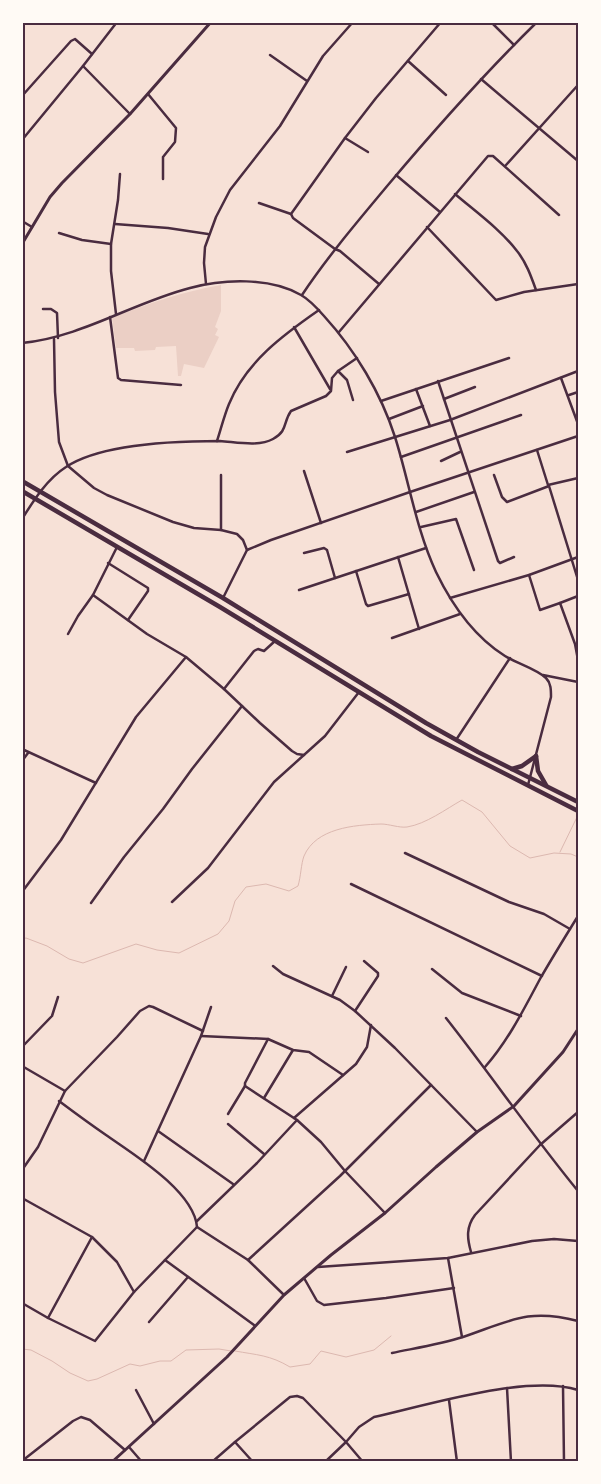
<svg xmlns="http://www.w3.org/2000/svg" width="601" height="1484" font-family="'Noto Sans',sans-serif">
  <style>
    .green { fill: #ebcfc5 }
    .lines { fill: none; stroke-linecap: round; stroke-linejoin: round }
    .stream { stroke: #dcb8b0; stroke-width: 1 }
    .minor { stroke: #4a2c40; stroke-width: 2.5 }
    .tertiary { stroke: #4a2c40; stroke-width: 3 }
    .trunk { stroke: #4a2c40; stroke-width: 4.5 }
    .neatline { fill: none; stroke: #4a2c40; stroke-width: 2 }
  </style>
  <rect width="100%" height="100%" fill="#f7e1d7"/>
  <path class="green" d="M221,285V311L215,327L218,329L215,335L219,337L204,368L184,364L181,376H178L176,346L156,347L155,350L135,351L134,348H116L112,318C149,303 182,292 221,285Z"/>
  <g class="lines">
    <g class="stream">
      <polyline points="560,852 578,815"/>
      <path d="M22,939L26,938L47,946L69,959L83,963L136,944L157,950L179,953L218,934L229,921L235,901L246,887L266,884L289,891L298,886C301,876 301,864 304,856C316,828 354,825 381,824C389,824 399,828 407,827C426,824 446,809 462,800L482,812L510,846L530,858L554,853L571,854L578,857"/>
      <polyline points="22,1349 31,1350 52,1361 70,1373 88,1381 97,1379 130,1364 140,1366 160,1361 171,1361 186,1350 219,1349 231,1351"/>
      <path d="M235,1351C257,1355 270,1355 290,1367L310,1364L321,1351L346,1357L374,1350L391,1336"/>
    </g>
    <g class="minor">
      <polyline points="117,22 83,66 130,114"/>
      <polyline points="491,22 514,45"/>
      <polyline points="270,55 307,81"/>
      <polyline points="408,61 446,95"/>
      <polyline points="481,79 578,161"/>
      <polyline points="148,94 176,128 175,142 163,157 163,179"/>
      <polyline points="22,96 71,41 75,39 92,54"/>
      <polyline points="345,138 368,152"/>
      <polyline points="22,140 83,66"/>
      <polyline points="506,165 578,85"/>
      <polyline points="396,175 440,212"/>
      <path d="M455,194C476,212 500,229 517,251C526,262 531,276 536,290"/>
      <polyline points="259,203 291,214 293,218 335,249 340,251 379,284"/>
      <polyline points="291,214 345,138 376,98 441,22"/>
      <polyline points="22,221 32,227"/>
      <polyline points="115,224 168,228 208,234"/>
      <polyline points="427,227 496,300 524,292 578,284"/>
      <polyline points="59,233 82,240 111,244"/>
      <polyline points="206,284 204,263 205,247 216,217 230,190 280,126 323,56 353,22"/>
      <path d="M302,295C328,256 358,221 388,185C436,128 484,74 537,22"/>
      <polyline points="43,309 51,309 57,313 58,338"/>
      <polyline points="116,314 111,271 111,244 118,200 120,174"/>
      <polyline points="110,317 118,378 121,380 181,385"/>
      <polyline points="294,327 330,389"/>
      <polyline points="339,332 488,156 493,156 559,215"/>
      <polyline points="54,339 55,392 59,442 68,466 94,488 107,495 173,522 194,528 221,530 237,534 243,540 247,550"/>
      <path d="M22,343C82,337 132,303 190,288C223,279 270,277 301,295C310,300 317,308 324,316C355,350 381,393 395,437C409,481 416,529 436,572C452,605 473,636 505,656C516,663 537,669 546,678C551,683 551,690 551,697L528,785"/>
      <polyline points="338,371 347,380 353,400"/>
      <polyline points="561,378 578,424"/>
      <polyline points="438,381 498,561 500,563 514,557"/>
      <polyline points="416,389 430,426"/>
      <polyline points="569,395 578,392"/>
      <polyline points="444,399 475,387"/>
      <polyline points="381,401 509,358"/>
      <polyline points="389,419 423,406"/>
      <path d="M217,441C221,429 224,416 229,404C246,362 283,335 319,310"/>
      <polyline points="537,450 548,485 578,478"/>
      <polyline points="347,452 450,420 578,371"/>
      <polyline points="401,457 521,415"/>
      <polyline points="441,461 460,452"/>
      <polyline points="304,471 321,523"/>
      <polyline points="494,475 502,497 507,502 549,486 578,580"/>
      <polyline points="416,512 474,492"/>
      <path d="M22,519C34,500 47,479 66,467C102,443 177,441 220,441C236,442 259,447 273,439C288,431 283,422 291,411L326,396L331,391L332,378L338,371L357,358"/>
      <polyline points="421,527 456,519 474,570"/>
      <polyline points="221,530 221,475"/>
      <polyline points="117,547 93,595 147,634 186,657 224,689 260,723 292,751 297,754 304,755"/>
      <polyline points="304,553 324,548 327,550 335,578"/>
      <polyline points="398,557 419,629"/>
      <polyline points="108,563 148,588 148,591 128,620"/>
      <polyline points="356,571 366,604 368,606 409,594"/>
      <polyline points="529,575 540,610 560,603 575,644 578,660"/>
      <polyline points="299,590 426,548"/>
      <polyline points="223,598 247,550 271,540 410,492 578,436"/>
      <polyline points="450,598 529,575 578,557"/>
      <polyline points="560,603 578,596"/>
      <polyline points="68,634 78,616 93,595"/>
      <polyline points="392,638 460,614"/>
      <polyline points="543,675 578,682"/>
      <polyline points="224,689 254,651 258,649 264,651 275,641"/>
      <polyline points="456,740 510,658"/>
      <polyline points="22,749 96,783"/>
      <polyline points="22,761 28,753"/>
      <polyline points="405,853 509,902 544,914 570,929"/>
      <polyline points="351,884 542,976"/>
      <polyline points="22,892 61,840 136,717 186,657"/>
      <polyline points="172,902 208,868 274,782 325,736 359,692"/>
      <polyline points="91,903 124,857 163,809 192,769 242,706"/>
      <polyline points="273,966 283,974 340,1000 355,1011 395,1048 477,1132"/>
      <polyline points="432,969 462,993 521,1016"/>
      <polyline points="332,996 346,967"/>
      <polyline points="355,1011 378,976 378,973 364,961"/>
      <path d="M446,1018C491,1075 532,1135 578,1191"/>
      <polyline points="201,1036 268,1039 245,1083 245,1086 297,1120 321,1142 345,1171 385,1213"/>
      <polyline points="268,1039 293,1050 309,1052 343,1075"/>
      <polyline points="22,1047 52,1016 58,997"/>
      <polyline points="22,1066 65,1091 38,1147 22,1170"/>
      <path d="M485,1067C508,1041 524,1009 540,979C552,958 565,937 578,916"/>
      <polyline points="65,1091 117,1037 140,1011 149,1006 153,1007 203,1031"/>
      <polyline points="264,1098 293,1050"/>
      <path d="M59,1101C75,1113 90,1124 106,1135C133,1154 194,1191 197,1227L134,1292"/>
      <polyline points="228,1114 245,1086"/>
      <polyline points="294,1118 356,1064 367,1047 371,1025"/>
      <polyline points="228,1124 264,1154"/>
      <polyline points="158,1131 233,1184"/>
      <polyline points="144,1161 201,1036 211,1007"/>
      <polyline points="22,1198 92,1237 48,1318 22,1303"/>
      <polyline points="197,1221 257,1163 297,1120"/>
      <polyline points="197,1227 248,1260 284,1295"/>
      <path d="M471,1252C467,1238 466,1227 475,1215L540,1145L578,1112"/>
      <polyline points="448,1258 462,1337"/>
      <polyline points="165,1260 254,1325"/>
      <polyline points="248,1260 340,1176 431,1085"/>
      <polyline points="318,1267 448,1258 532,1241 554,1239 578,1241"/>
      <polyline points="304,1278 317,1301 324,1305 386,1298 454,1288"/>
      <polyline points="48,1318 95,1341 134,1292 117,1262 92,1237"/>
      <polyline points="149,1322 188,1277"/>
      <path d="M392,1353C416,1348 441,1344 463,1337C510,1321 528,1308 578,1321"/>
      <polyline points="563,1386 564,1462"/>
      <polyline points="507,1388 511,1462"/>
      <polyline points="136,1390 154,1424"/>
      <polyline points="449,1400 457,1462"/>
      <polyline points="129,1447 142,1462"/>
      <polyline points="22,1461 73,1421 81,1417 90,1420 125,1450"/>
      <polyline points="212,1462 235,1442"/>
      <polyline points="253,1462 235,1442 290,1397 297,1396 303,1398 346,1442 325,1462"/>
      <path d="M363,1462L346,1442L359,1427L374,1417C428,1405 527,1374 578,1390"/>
    </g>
    <g class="tertiary">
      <polyline points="22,244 50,197 62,183 130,114 211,22"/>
      <polyline points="112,1462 227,1357 284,1295 331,1255 385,1213 436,1167 477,1132 514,1106 563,1052 578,1029"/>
    </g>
    <g class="trunk">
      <polyline points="22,481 223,598 426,723 478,752 578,802"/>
      <polyline points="22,491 220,607 431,736 578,811"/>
      <polyline points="536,756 538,771 546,785"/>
      <polyline points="512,769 522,766 536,756"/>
    </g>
  </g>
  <rect width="601" height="1484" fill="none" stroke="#fffaf5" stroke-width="48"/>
  <rect x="24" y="24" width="553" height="1436" class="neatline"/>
</svg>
